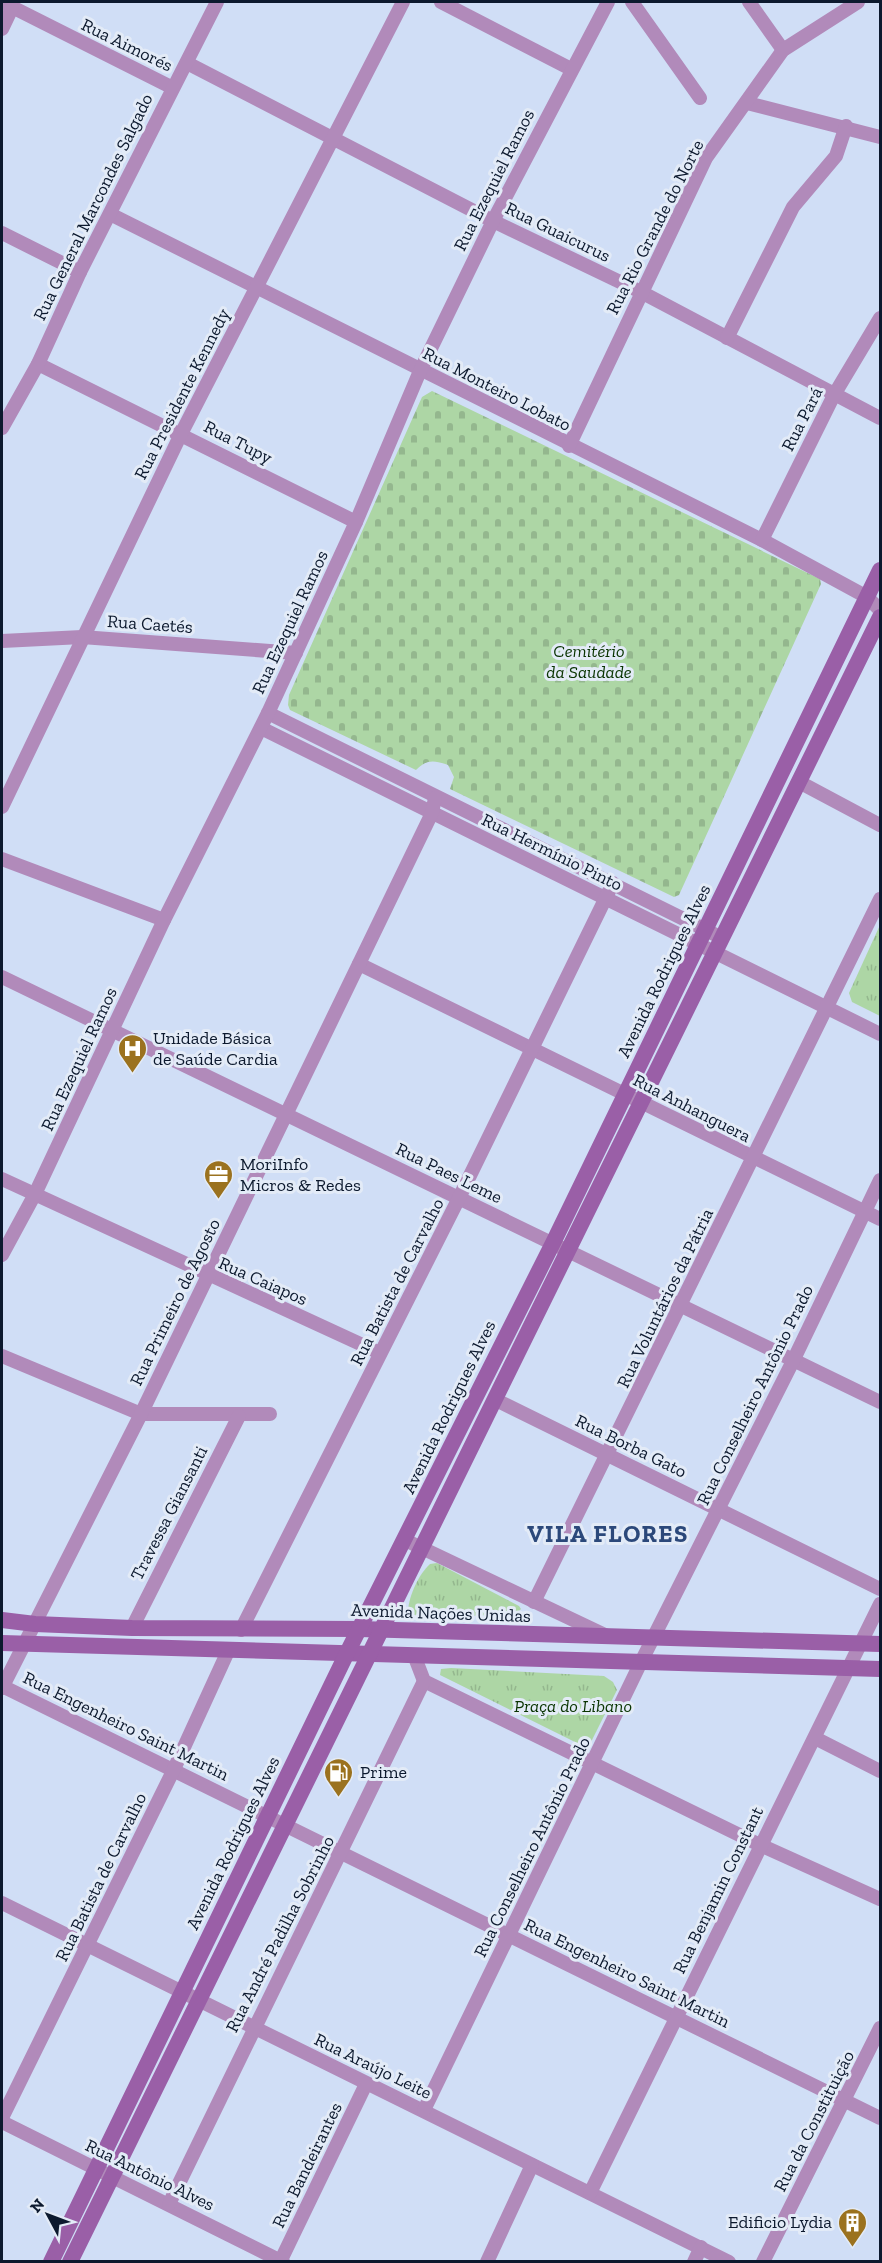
<svg xmlns="http://www.w3.org/2000/svg" width="882" height="2263" font-family="'Zilla Slab',serif">
  <style>
    .grass { fill: url(#grass-tufts) }
    .cemetery { fill: url(#cemetery-stones) }
    .lines { fill: none; stroke-linecap: round; stroke-linejoin: round }
    .minor { stroke: #b18aba; stroke-width: 14 }
    .secondary { stroke: #9a5fa7; stroke-width: 16 }
    .labels { text-anchor: middle; dominant-baseline: central; stroke-width: 6; stroke-linejoin: round; paint-order: stroke }
    .street-label { font-size: 18px; fill: #0c192e; stroke: #e3ebf7 }
    .park-label { font-size: 18px; font-style: italic; fill: #093400; stroke: #e3ebf7 }
    .poi-label { font-size: 18px; fill: #0c192e; stroke: #e3ebf7; text-anchor: start }
    .district-label { font-size: 24px; font-weight: bold; letter-spacing: 1.5px; fill: #2b487a; stroke: #e3ebf7 }
  </style>
  <defs>
    <pattern id="grass-tufts" width="24" height="20" patternUnits="userSpaceOnUse" patternTransform="scale(1.5)"><rect width="24" height="20" fill="#add6a5"/><path d="M3 7l-1-3M5 7V3M7 7l1-3M15 17l-1-3M17 17v-4M19 17l1-3" fill="none" stroke="#94b78e"/></pattern>
    <pattern id="cemetery-stones" width="16" height="16" patternUnits="userSpaceOnUse" patternTransform="scale(1.5)"><rect width="16" height="16" fill="#add6a5"/><path d="M2 7V4a2 2 0 0 1 4 0v3zM10 15v-3a2 2 0 0 1 4 0v3z" fill="#94b78e"/></pattern>
  </defs>
  <rect width="100%" height="100%" fill="#d0def6"/>
  <g class="grass">
    <polygon points="880,925 880,1016 852,1002 849,993"/>
    <path d="M437,1563L519,1606L521,1609L516,1614L419,1618L408,1611C409,1595 419,1574 430,1564Z"/>
    <polygon points="451,1668 604,1676 613,1682 617,1690 590,1744 579,1744 440,1675 441,1669"/>
  </g>
  <path class="cemetery" d="M432,391L820,579L821,584L679,895L674,897L450,789L454,777L448,765C434,760 427,759 416,770L290,710L288,705L289,695L422,397Z"/>
  <g class="lines">
    <g class="minor">
      <polyline points="2,2 171,87"/>
      <polyline points="441,2 571,69"/>
      <polyline points="632,2 700,98"/>
      <polyline points="749,2 783,50"/>
      <polyline points="2,29 12,8"/>
      <polyline points="187,63 493,221 641,292 880,418"/>
      <polyline points="747,103 880,137"/>
      <polyline points="110,214 762,540 867,597 880,610"/>
      <polyline points="2,233 80,272"/>
      <polyline points="727,338 793,207 836,156 846,126"/>
      <polyline points="38,364 356,522"/>
      <polyline points="2,428 38,364 80,272 217,2"/>
      <polyline points="569,446 706,158 783,50 858,2"/>
      <polyline points="762,540 834,395 880,318"/>
      <polyline points="2,641 82,637 296,653"/>
      <polyline points="268,713 722,938"/>
      <polyline points="261,728 880,1034"/>
      <polyline points="801,783 880,825"/>
      <polyline points="2,807 181,434 403,2"/>
      <polyline points="2,859 164,920"/>
      <polyline points="359,964 880,1219"/>
      <polyline points="2,977 880,1402"/>
      <polyline points="2,1179 380,1353"/>
      <polyline points="2,1255 35,1194 164,920 268,713 356,522 420,371 493,221 608,2"/>
      <polyline points="2,1356 141,1414 270,1414"/>
      <polyline points="496,1400 880,1589"/>
      <polyline points="405,1540 605,1635"/>
      <polyline points="534,1602 880,899"/>
      <polyline points="132,1628 239,1416"/>
      <polyline points="241,1630 459,1198 613,883"/>
      <polyline points="414,1655 424,1681 760,1845 880,1899"/>
      <polyline points="2,1686 880,2118"/>
      <polyline points="2,1688 141,1414 432,813 435,798"/>
      <polyline points="815,1738 880,1771"/>
      <polyline points="2,1903 729,2262"/>
      <polyline points="424,2110 641,1662 793,1361 880,1180"/>
      <polyline points="2,2118 174,1769 229,1649"/>
      <polyline points="2,2122 283,2262"/>
      <polyline points="590,2193 880,1604"/>
      <polyline points="169,2204 424,1681"/>
      <polyline points="280,2262 366,2084"/>
      <polyline points="487,2262 532,2165"/>
      <polyline points="694,2262 701,2247"/>
      <polyline points="763,2262 880,2028"/>
    </g>
    <g class="secondary">
      <polyline points="2,1620 35,1624 132,1628 359,1629 880,1644"/>
      <polyline points="2,1643 880,1669"/>
      <polyline points="51,2262 346,1655 553,1243 880,570"/>
      <polyline points="70,2262 880,617"/>
    </g>
  </g>
  <defs>
    <symbol id="hospital-pin" viewBox="-11 -11 22 30"><path d="M0 17L-7.5 6A9.5 9.5 0 1 1 7.5 6Z" fill="#9b721f" stroke="#e3ebf7"/><path d="M-5-5h3v3.5h4V-5h3V5h-3V1.5h-4V5h-3Z" fill="#fff"/></symbol>
    <symbol id="office-pin" viewBox="-11 -11 22 30"><path d="M0 17L-7.5 6A9.5 9.5 0 1 1 7.5 6Z" fill="#9b721f" stroke="#e3ebf7"/><path d="M-6-3h4V-5.5h4V-3h4V5H-6ZM-1-4.5V-3h2v-1.5ZM-6 0V1H6V0Z" fill="#fff"/></symbol>
    <symbol id="fuel-pin" viewBox="-11 -11 22 30"><path d="M0 17L-7.5 6A9.5 9.5 0 1 1 7.5 6Z" fill="#9b721f" stroke="#e3ebf7"/><path d="M-5.5-6h7V0h2V4h1.3V-2.5L3-4.5l.8-.8L6-3V5H2.5V1h-1V6h-7ZM-4.2-4.7v3.2H.2V-4.7Z" fill="#fff"/></symbol>
    <symbol id="building-pin" viewBox="-11 -11 22 30"><path d="M0 17L-7.5 6A9.5 9.5 0 1 1 7.5 6Z" fill="#9b721f" stroke="#e3ebf7"/><path d="M-4-6H4V6H1V3H-1V6H-4ZM-2.5-4.3h1.7v1.8h-1.7ZM.8-4.3h1.7v1.8H.8ZM-2.5-1h1.7V.8h-1.7ZM.8-1h1.7V.8H.8Z" fill="#fff"/></symbol>
  </defs>
  <g fill-rule="evenodd">
    <use href="#hospital-pin" x="116" y="1032" width="33" height="45"/>
    <use href="#office-pin" x="202" y="1158" width="33" height="45"/>
    <use href="#fuel-pin" x="322" y="1756" width="33" height="45"/>
    <use href="#building-pin" x="836" y="2206" width="33" height="45"/>
  </g>
  <g class="labels">
    <g class="street-label">
      <text transform="translate(127 45) rotate(26)">Rua Aimorés</text>
      <text transform="translate(494 180) rotate(-63)">Rua Ezequiel Ramos</text>
      <text transform="translate(93 207) rotate(-64)">Rua General Marcondes Salgado</text>
      <text transform="translate(655 227) rotate(-63)">Rua Rio Grande do Norte</text>
      <text transform="translate(558 232) rotate(26)">Rua Guaicurus</text>
      <text transform="translate(497 389) rotate(27)">Rua Monteiro Lobato</text>
      <text transform="translate(182 394) rotate(-63)">Rua Presidente Kennedy</text>
      <text transform="translate(802 419) rotate(-63)">Rua Pará</text>
      <text transform="translate(238 442) rotate(27)">Rua Tupy</text>
      <text transform="translate(290 622) rotate(-65)">Rua Ezequiel Ramos</text>
      <text transform="translate(150 624) rotate(4)">Rua Caetés</text>
      <text transform="translate(552 852) rotate(26)">Rua Hermínio Pinto</text>
      <text transform="translate(664 971) rotate(-64)">Avenida Rodrigues Alves</text>
      <text transform="translate(79 1059) rotate(-65)">Rua Ezequiel Ramos</text>
      <text transform="translate(692 1108) rotate(27)">Rua Anhanguera</text>
      <text transform="translate(449 1173) rotate(26)">Rua Paes Leme</text>
      <text transform="translate(263 1281) rotate(24)">Rua Caiapos</text>
      <text transform="translate(397 1282) rotate(-63)">Rua Batista de Carvalho</text>
      <text transform="translate(665 1298) rotate(-64)">Rua Voluntários da Pátria</text>
      <text transform="translate(175 1302) rotate(-64)">Rua Primeiro de Agosto</text>
      <text transform="translate(755 1395) rotate(-64)">Rua Conselheiro Antônio Prado</text>
      <text transform="translate(449 1407) rotate(-64)">Avenida Rodrigues Alves</text>
      <text transform="translate(631 1446) rotate(26)">Rua Borba Gato</text>
      <text transform="translate(169 1513) rotate(-63)">Travessa Giansanti</text>
      <text transform="translate(441 1613) rotate(2)">Avenida Nações Unidas</text>
      <text transform="translate(126 1726) rotate(26)">Rua Engenheiro Saint Martin</text>
      <text transform="translate(233 1843) rotate(-64)">Avenida Rodrigues Alves</text>
      <text transform="translate(532 1847) rotate(-64)">Rua Conselheiro Antônio Prado</text>
      <text transform="translate(101 1877) rotate(-64)">Rua Batista de Carvalho</text>
      <text transform="translate(718 1890) rotate(-64)">Rua Benjamin Constant</text>
      <text transform="translate(280 1934) rotate(-63)">Rua André Padilha Sobrinho</text>
      <text transform="translate(627 1973) rotate(26)">Rua Engenheiro Saint Martin</text>
      <text transform="translate(373 2066) rotate(26)">Rua Araújo Leite</text>
      <text transform="translate(814 2121) rotate(-63)">Rua da Constituição</text>
      <text transform="translate(307 2165) rotate(-64)">Rua Bandeirantes</text>
      <text transform="translate(150 2175) rotate(26)">Rua Antônio Alves</text>
    </g>
    <g class="park-label">
      <text x="589" y="651">Cemitério<tspan x="589" dy="21">da Saudade</tspan></text>
      <text x="573" y="1706">Praça do Libano</text>
    </g>
    <g class="poi-label">
      <text x="153" y="1038">Unidade Básica<tspan x="153" dy="21">de Saúde Cardia</tspan></text>
      <text x="240" y="1164">MoriInfo<tspan x="240" dy="21">Micros &amp; Redes</tspan></text>
      <text x="360" y="1772">Prime</text>
      <text x="832" y="2222" text-anchor="end">Edificio Lydia</text>
    </g>
    <g class="district-label">
      <text x="608" y="1533">VILA FLORES</text>
    </g>
  </g>
  <rect width="882" height="2263" fill="none" stroke="#0c192e" stroke-width="6"/>
  <g transform="translate(48 2215) rotate(311)" stroke="#e3ebf7" stroke-width="4.5" paint-order="stroke">
  <path d="M0-4.5L10 22L0 15L-10 22Z" fill="#0c192e"/>
  <text y="-9" font-size="16" font-weight="bold" text-anchor="middle" fill="#0c192e">N</text>
  </g>
</svg>
